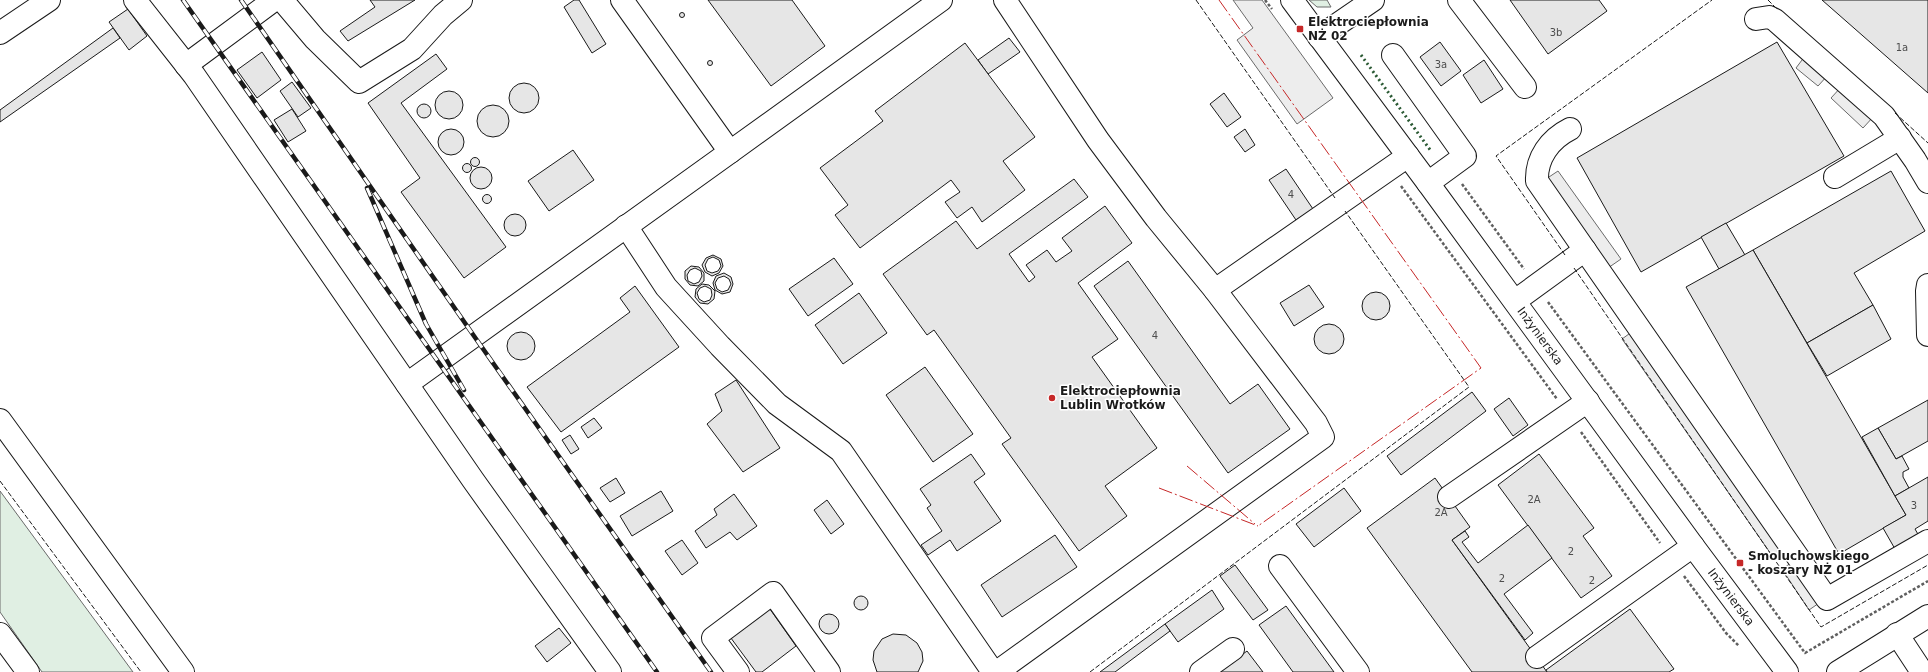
<svg xmlns="http://www.w3.org/2000/svg" width="1928" height="672" font-family="'DejaVu Sans',sans-serif">
  <style>
    .green { fill: #e0efe3; stroke: #6a6a6a }
    .parking { fill: #ededed; stroke: #6a6a6a }
    .building { fill: #e6e6e6; stroke: #1a1a1a; fill-rule: evenodd }
    .lines { fill: none; stroke-linecap: round; stroke-linejoin: round }
    .minor-casing { stroke: #1a1a1a; stroke-width: 24 }
    .path { stroke: #5f5f5f; stroke-width: 2.5; stroke-dasharray: 3 2; stroke-linecap: butt }
    .minor { stroke: #fff; stroke-width: 22 }
    .rail-casing { stroke: #1a1a1a; stroke-width: 4.5 }
    .rail { stroke: #fff; stroke-width: 3; stroke-dasharray: 9; stroke-linecap: butt }
    .hedge { stroke: #2b5a34; stroke-width: 3; stroke-dasharray: 2 3; stroke-linecap: butt }
    .fence { stroke: #1a1a1a; stroke-width: 1; stroke-dasharray: 5 2; stroke-linecap: butt }
    .power { stroke: #c62828; stroke-width: 1; stroke-dasharray: 14 3 2 3; stroke-linecap: butt }
    .poi-dot { fill: #c62828; stroke: #fff; stroke-width: 1.5 }
    .labels { text-anchor: middle; dominant-baseline: central; stroke-width: 3; stroke-linejoin: round; paint-order: stroke }
    .number-label { font-size: 10px; fill: #4d4d4d }
    .poi-label { font-size: 12px; font-weight: bold; fill: #1a1a1a; stroke: #fff; text-anchor: start }
    .street-label { font-size: 12px; fill: #1a1a1a; stroke: #fff }
  </style>
  <rect width="100%" height="100%" fill="#fff"/>
  <g class="green">
    <polygon points="1309,0 1327,0 1331,7 1317,7"/>
    <polygon points="0,491 133,672 42,672 0,612"/>
  </g>
  <g class="parking">
    <polygon points="1233,0 1262,0 1333,98 1297,124 1237,40 1253,28"/>
    <polygon points="1805,56 1828,75 1818,86 1796,68"/>
    <polygon points="1842,86 1874,116 1863,128 1831,98"/>
    <polygon points="1558,171 1621,259 1608,268 1546,179"/>
    <polygon points="1633,331 1785,548 1773,557 1622,339"/>
    <polygon points="1794,561 1822,601 1809,610 1782,569"/>
  </g>
  <g class="building">
    <polygon points="370,0 415,0 348,41 340,31 375,7"/>
    <polygon points="574,0 579,0 606,44 592,53 564,7"/>
    <polygon points="708,0 792,0 825,46 771,86"/>
    <polygon points="1510,0 1599,0 1607,11 1548,54"/>
    <polygon points="1822,0 1928,0 1928,93"/>
    <polygon points="128,9 147,36 129,50 109,22"/>
    <circle cx="682" cy="15" r="2.5"/>
    <polygon points="113,28 120,38 0,122 0,110"/>
    <polygon points="1009,38 1020,52 988,74 978,60"/>
    <polygon points="1440,42 1461,71 1441,86 1420,57"/>
    <polygon points="1777,42 1844,156 1641,272 1577,158"/>
    <polygon points="965,43 1035,137 1003,161 1025,190 982,222 972,207 957,218 945,202 960,192 951,180 860,248 835,215 848,205 820,168 883,121 875,111"/>
    <polygon points="262,52 281,80 257,98 237,70"/>
    <polygon points="436,54 447,69 401,103 506,247 464,278 401,192 420,178 368,103"/>
    <polygon points="1484,60 1503,89 1481,103 1463,75"/>
    <circle cx="710" cy="63" r="2.5"/>
    <polygon points="292,82 311,108 298,117 280,91"/>
    <circle cx="524" cy="98" r="15"/>
    <circle cx="449" cy="105" r="14"/>
    <polygon points="1224,93 1241,117 1227,127 1210,104"/>
    <circle cx="424" cy="111" r="7"/>
    <circle cx="493" cy="121" r="16"/>
    <polygon points="292,109 306,131 288,142 274,120"/>
    <polygon points="1245,129 1255,145 1245,152 1234,137"/>
    <circle cx="451" cy="142" r="13"/>
    <polygon points="573,150 594,180 549,211 528,181"/>
    <circle cx="475" cy="162" r="4.5"/>
    <circle cx="467" cy="168" r="4.5"/>
    <circle cx="481" cy="178" r="11"/>
    <polygon points="1286,169 1313,209 1296,220 1269,180"/>
    <polygon points="1891,171 1925,231 1854,273 1873,305 1807,343 1753,250"/>
    <polygon points="1074,179 1088,197 1009,254 1029,282 1035,277 1026,265 1047,250 1056,262 1072,251 1062,238 1105,206 1132,243 1078,283 1118,339 1092,357 1157,448 1105,486 1127,516 1079,551 1002,444 1011,438 934,330 927,335 883,274 956,221 977,249"/>
    <circle cx="487" cy="199" r="4.5"/>
    <circle cx="515" cy="225" r="11"/>
    <polygon points="1726,223 1745,255 1719,269 1701,237"/>
    <polygon points="1753,250 1906,515 1839,554 1686,287"/>
    <path d="M713,255L721,259L723,266L719,273L712,276L705,272L702,265L706,258ZM713,257L719,260L721,266L718,271L712,273L707,271L705,265L708,259Z"/>
    <polygon points="834,258 853,284 808,316 789,289"/>
    <polygon points="1128,261 1230,404 1258,384 1290,429 1228,473 1094,286"/>
    <path d="M691,266L699,267L704,273V281L698,286L690,285L685,279V271ZM695,268L701,271L702,276L699,282L694,284L688,281L687,275L690,270Z"/>
    <path d="M724,273L731,277L733,284L730,292L722,294L715,290L713,283L716,276ZM724,276L729,279L731,284L728,290L722,292L717,289L715,283L718,278Z"/>
    <path d="M702,284L709,285L715,291L714,299L708,304L700,303L695,297L696,289ZM705,286L711,289L712,295L710,300L704,302L699,299L697,293L700,288Z"/>
    <polygon points="1309,285 1324,307 1294,326 1280,303"/>
    <polygon points="635,286 679,347 561,432 527,387 630,312 620,298"/>
    <circle cx="1376" cy="306" r="14"/>
    <polygon points="859,293 887,333 843,364 815,325"/>
    <polygon points="1873,305 1891,339 1827,376 1807,343"/>
    <circle cx="1329" cy="339" r="15"/>
    <circle cx="521" cy="346" r="14"/>
    <polygon points="925,367 973,434 933,462 886,395"/>
    <polygon points="736,380 780,448 743,472 707,424 722,411 715,394"/>
    <polygon points="1472,392 1486,411 1401,475 1387,456"/>
    <polygon points="1509,398 1528,425 1513,436 1494,409"/>
    <polygon points="1928,400 1928,441 1896,459 1878,428"/>
    <polygon points="594,418 602,428 588,438 581,427"/>
    <polygon points="1878,428 1896,459 1902,456 1909,469 1903,472 1903,477 1909,488 1895,496 1862,437"/>
    <polygon points="570,435 579,449 571,454 562,440"/>
    <polygon points="971,454 985,474 974,482 1001,521 957,551 950,540 928,555 921,545 942,531 927,508 931,505 920,489"/>
    <polygon points="1539,454 1594,528 1583,536 1612,576 1581,598 1498,485"/>
    <polygon points="1928,477 1928,521 1915,529 1919,536 1895,549 1883,528 1906,515 1895,496"/>
    <polygon points="616,478 625,493 610,502 600,488"/>
    <polygon points="1435,478 1470,527 1452,540 1547,672 1472,672 1367,528"/>
    <polygon points="1344,488 1361,511 1314,547 1296,524"/>
    <polygon points="661,491 673,511 632,536 620,516"/>
    <polygon points="734,494 757,526 737,540 730,532 706,548 695,531 717,515 714,509"/>
    <polygon points="827,500 844,524 831,534 814,510"/>
    <polygon points="1528,525 1552,558 1504,594 1533,633 1525,640 1452,540 1465,531 1469,537 1462,542 1478,563"/>
    <polygon points="1055,535 1077,567 1002,617 981,585"/>
    <polygon points="682,540 698,563 682,575 665,551"/>
    <polygon points="1235,565 1268,610 1253,620 1220,576"/>
    <polygon points="1212,590 1224,609 1178,642 1165,624"/>
    <circle cx="861" cy="603" r="7"/>
    <polygon points="765,602 796,646 762,672 756,672 725,630"/>
    <polygon points="1286,606 1334,672 1293,672 1259,625"/>
    <polygon points="1630,609 1674,669 1669,672 1547,672 1546,670"/>
    <circle cx="829" cy="624" r="10"/>
    <polygon points="1165,624 1170,631 1115,672 1100,672"/>
    <polygon points="559,628 571,643 547,662 535,646"/>
    <polygon points="893,634 906,635 917,643 922,652 923,661 918,672 877,672 873,660 874,651 882,639"/>
    <polygon points="1247,651 1263,672 1219,672"/>
  </g>
  <g class="lines">
    <defs>
      <g id="minor">
        <polyline points="135,0 194,75 473,480 610,672"/>
        <polyline points="282,0 315,39 359,82 412,49 443,15 461,0"/>
        <polyline points="1005,0 1098,140 1156,218 1215,290"/>
        <polyline points="1292,0 1428,183 1693,546 1787,672"/>
        <polyline points="1459,0 1525,87"/>
        <polyline points="1756,19 1769,17 1775,20 1884,116 1915,160 1928,182"/>
        <polyline points="0,33 49,0"/>
        <polyline points="1319,37 1373,0"/>
        <polyline points="1393,55 1465,156 1428,183"/>
        <polyline points="186,65 274,0"/>
        <path d="M1570,129C1550,139 1536,158 1537,181L1827,599L1928,541"/>
        <polyline points="730,152 941,0"/>
        <polyline points="1835,177 1900,138"/>
        <polyline points="626,226 666,287 720,346 777,404 841,451 993,672"/>
        <polyline points="1928,285 1927,291 1928,335"/>
        <polyline points="1515,301 1585,250"/>
        <polyline points="407,384 730,152 622,0"/>
        <polyline points="0,420 183,672"/>
        <polyline points="1449,497 1588,401"/>
        <polyline points="1280,566 1358,672"/>
        <polyline points="0,634 28,672"/>
        <polyline points="1897,634 1922,672"/>
        <polyline points="1537,657 1693,546"/>
        <polyline points="738,672 713,638 773,593 829,672"/>
        <polyline points="997,672 1323,437 1316,423 1215,290 1408,156"/>
        <polyline points="1201,672 1233,649"/>
        <polyline points="1838,672 1928,616"/>
      </g>
    </defs>
    <use href="#minor" class="minor-casing"/>
    <g class="path">
      <polyline points="1265,0 1272,9"/>
      <polyline points="1462,184 1524,269"/>
      <polyline points="1401,186 1557,399"/>
      <polyline points="1548,302 1805,653 1928,581"/>
      <polyline points="1581,432 1660,543"/>
      <polyline points="1684,576 1726,633 1739,646"/>
    </g>
    <use href="#minor" class="minor"/>
    <defs>
      <g id="rail">
        <polyline points="183,0 657,672"/>
        <polyline points="241,0 474,336 711,672"/>
        <polyline points="367,188 426,324 464,390"/>
      </g>
    </defs>
    <use href="#rail" class="rail-casing"/>
    <use href="#rail" class="rail"/>
    <polyline class="hedge" points="1361,55 1431,151"/>
    <g class="fence">
      <polyline points="1196,0 1335,198"/>
      <polyline points="1768,0 1778,10"/>
      <polyline points="1895,113 1928,143"/>
      <polyline points="1565,255 1496,156 1712,0"/>
      <polyline points="1574,268 1821,627 1928,565"/>
      <polyline points="0,481 141,672"/>
      <polyline points="1090,672 1469,387 1345,211"/>
    </g>
    <g class="power">
      <polyline points="1219,0 1481,368 1258,526"/>
      <polyline points="1187,466 1255,524"/>
      <polyline points="1159,488 1258,526"/>
    </g>
  </g>
  <g class="poi-dot">
    <rect x="1296" y="25" width="8" height="8" rx="2"/>
    <circle cx="1052" cy="398" r="4"/>
    <rect x="1736" y="559" width="8" height="8" rx="2"/>
  </g>
  <g class="labels">
    <g class="number-label">
      <text x="1556" y="32">3b</text>
      <text x="1902" y="47">1a</text>
      <text x="1441" y="64">3a</text>
      <text x="1291" y="194">4</text>
      <text x="1155" y="335">4</text>
      <text x="1534" y="499">2A</text>
      <text x="1914" y="505">3</text>
      <text x="1441" y="512">2A</text>
      <text x="1571" y="551">2</text>
      <text x="1502" y="578">2</text>
      <text x="1592" y="580">2</text>
    </g>
    <g class="poi-label">
      <text x="1308" y="22">Elektrociepłownia<tspan x="1308" dy="14">NŻ 02</tspan></text>
      <text x="1060" y="391">Elektrociepłownia<tspan x="1060" dy="14">Lublin Wrotków</tspan></text>
      <text x="1748" y="556">Smoluchowskiego<tspan x="1748" dy="14">- koszary NŻ 01</tspan></text>
    </g>
    <g class="street-label">
      <text transform="translate(1540 336) rotate(54)">Inżynierska</text>
      <text transform="translate(1731 597) rotate(53)">Inżynierska</text>
    </g>
  </g>
</svg>
